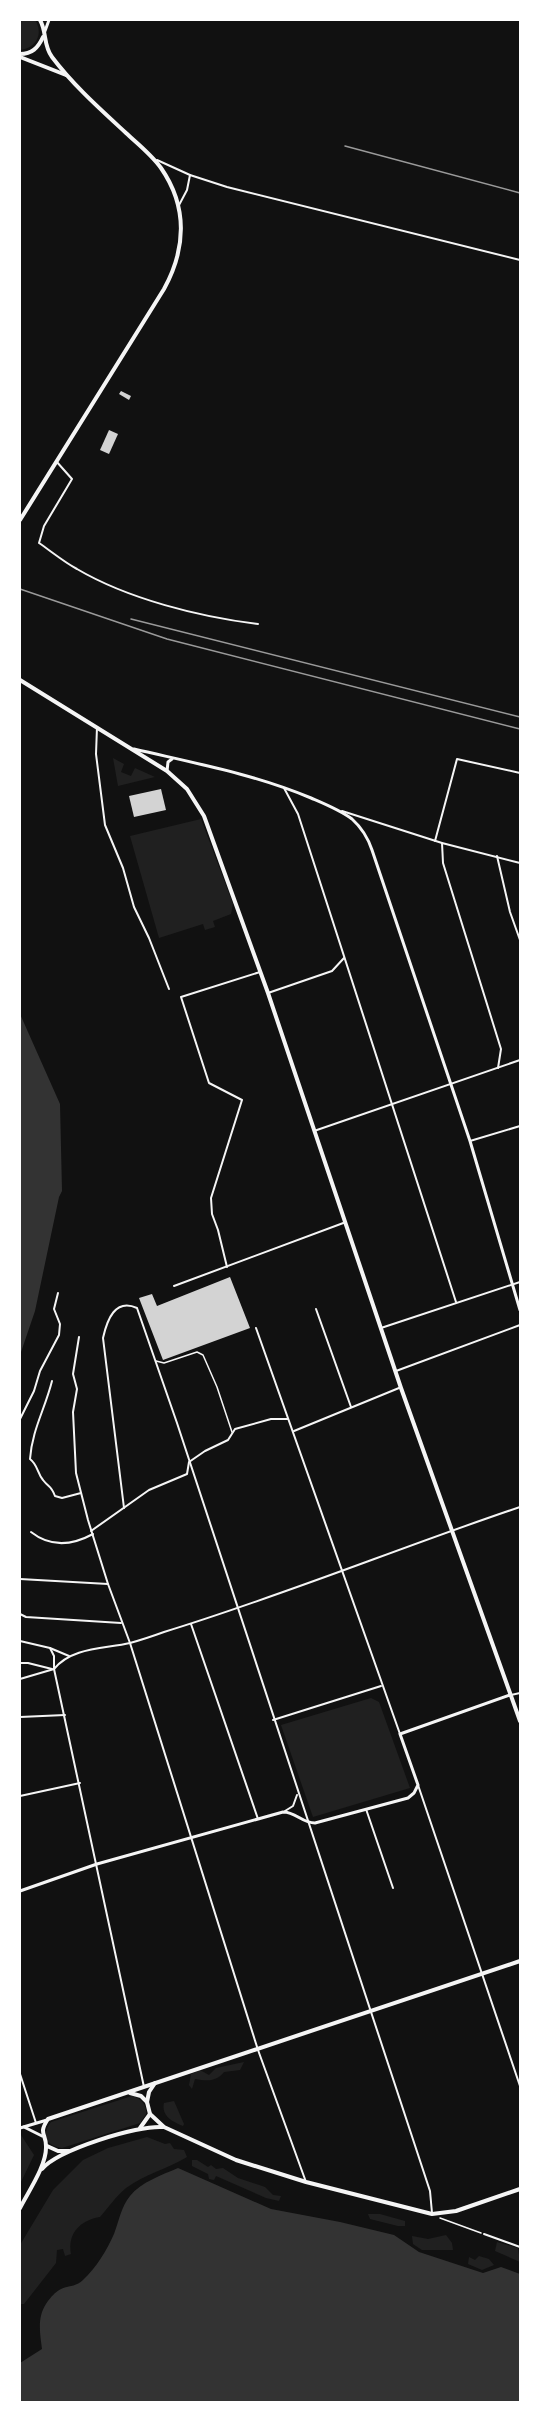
<svg xmlns="http://www.w3.org/2000/svg" width="540" height="2422" font-family="'Sofia Sans Condensed',sans-serif">
  <style>
    .green { fill: #202020 }
    .water { fill: #333 }
    .building { fill: #d3d3d3 }
    .lines { fill: none; stroke-linecap: round; stroke-linejoin: round }
    .path { stroke: #f5f5f5; stroke-width: 1.5 }
    .service { stroke: #f5f5f5; stroke-width: 1.5 }
    .minor { stroke: #f5f5f5; stroke-width: 2 }
    .tertiary { stroke: #f5f5f5; stroke-width: 3 }
    .secondary { stroke: #f5f5f5; stroke-width: 3 }
    .primary { stroke: #f5f5f5; stroke-width: 4 }
    .rail { stroke: #9a9a9a; stroke-width: 1.5 }
  </style>
  <rect width="100%" height="100%" fill="#111"/>
  <g class="green">
    <path d="M20,20H35C44,34 36,48 20,50Z"/>
    <polygon points="113,758 124,764 121,772 131,776 135,768 155,777 118,786"/>
    <polygon points="201,819 233,904 231,914 213,921 215,927 205,930 203,924 159,938 130,836"/>
    <polygon points="371,1698 379,1702 410,1788 313,1817 281,1725"/>
    <path d="M244,2062L240,2070L224,2072C216,2082 207,2081 195,2079L192,2089L189,2085L191,2074L200,2070L209,2075L216,2068Z"/>
    <path d="M132,2096C141,2098 147,2105 146,2114L140,2123L62,2148C46,2146 41,2135 51,2122Z"/>
    <path d="M174,2101L184,2124L183,2126C173,2122 161,2116 164,2103Z"/>
    <polygon points="21,2135 34,2155 20,2184 20,2136"/>
    <path d="M147,2137L165,2144L170,2143L174,2149L184,2150L187,2157C167,2169 145,2174 126,2188C116,2196 108,2208 100,2217C81,2220 67,2233 71,2254L65,2256L63,2249L57,2250L56,2263L24,2304H20V2245L53,2190L83,2160L108,2148Z"/>
    <polygon points="192,2160 197,2160 208,2167 211,2165 216,2169 223,2168 238,2178 265,2187 273,2195 281,2196 279,2201 266,2198 216,2176 214,2180 209,2179 208,2174 192,2166"/>
    <polygon points="368,2214 380,2214 405,2221 405,2226 398,2226 370,2219"/>
    <polygon points="446,2235 452,2243 453,2250 422,2250 413,2244 412,2236 428,2239"/>
    <polygon points="497,2242 518,2248 520,2262 495,2251"/>
    <polygon points="479,2256 489,2259 494,2265 482,2270 468,2264 469,2257 475,2260"/>
  </g>
  <g class="water">
    <polygon points="20,1014 60,1104 62,1191 59,1197 35,1311 20,1355"/>
    <path d="M178,2168L271,2209L340,2222L394,2235L419,2252L483,2273L501,2267L520,2274V2402H20V2363L42,2349C40,2333 37,2318 46,2304C62,2280 72,2291 83,2280C96,2268 107,2250 114,2234C119,2221 121,2207 130,2196C141,2182 162,2175 178,2168Z"/>
  </g>
  <g class="building">
    <polygon points="121,391 131,396 129,400 119,394"/>
    <polygon points="109,430 118,434 109,454 100,450"/>
    <polygon points="161,789 166,810 134,817 129,796"/>
    <polygon points="230,1277 250,1328 163,1360 139,1298 152,1294 157,1306"/>
  </g>
  <g class="lines">
    <polyline class="path" points="440,2218 481,2233"/>
    <polyline class="service" points="156,1361 164,1363 197,1352 203,1355 217,1387 232,1432"/>
    <g class="minor">
      <polyline points="157,160 190,175"/>
      <polyline points="178,207 187,190 190,175 227,187 520,260"/>
      <path d="M56,461L72,479L44,526L39,543C52,552 64,562 77,569C128,599 200,617 258,624"/>
      <polyline points="97,727 96,754 105,825 123,868 134,907 149,938 169,989"/>
      <polyline points="284,788 298,814 456,1302"/>
      <polyline points="342,811 442,843 520,863"/>
      <polyline points="435,841 457,759 520,773"/>
      <polyline points="442,843 443,863 501,1049 498,1068"/>
      <polyline points="497,856 510,912 520,940"/>
      <polyline points="268,993 332,971 344,958"/>
      <polyline points="314,1131 520,1060"/>
      <polyline points="470,1141 520,1126"/>
      <polyline points="227,1267 218,1230 212,1214 211,1198 242,1100 209,1083 181,997 260,972"/>
      <polyline points="174,1286 346,1222"/>
      <polyline points="316,1309 351,1407"/>
      <polyline points="256,1328 400,1734"/>
      <polyline points="381,1328 520,1282"/>
      <polyline points="79,1337 73,1374 77,1389 73,1412 76,1473 88,1520 108,1584 130,1643 258,2050 306,2182"/>
      <polyline points="396,1371 520,1325"/>
      <path d="M52,1381C45,1409 32,1430 30,1459C38,1465 37,1473 43,1480C49,1488 51,1485 55,1496L62,1498L81,1493"/>
      <polyline points="20,1419 34,1391 40,1371 59,1335 60,1324 54,1309 58,1293"/>
      <polyline points="294,1431 399,1388"/>
      <path d="M124,1508L103,1338C107,1320 115,1298 137,1308L177,1423L430,2191L432,2213"/>
      <polyline points="91,1531 149,1490 187,1474 189,1462 205,1451 228,1440 235,1429 271,1419 288,1419"/>
      <path d="M31,1532C50,1547 71,1546 93,1534"/>
      <polyline points="20,1579 108,1584"/>
      <polyline points="20,1614 26,1617 121,1623"/>
      <polyline points="191,1624 258,1819"/>
      <polyline points="20,1641 50,1648 54,1656 54,1669 144,2087"/>
      <polyline points="50,1648 69,1656"/>
      <polyline points="20,1663 28,1663 52,1669"/>
      <path d="M54,1669C72,1647 104,1649 130,1643C141,1640 153,1636 164,1632C285,1595 401,1547 520,1507"/>
      <polyline points="20,1679 54,1669"/>
      <polyline points="511,1695 520,1693"/>
      <polyline points="20,1717 65,1715"/>
      <polyline points="273,1720 381,1686"/>
      <polyline points="418,1785 520,2086"/>
      <polyline points="20,1796 80,1783"/>
      <polyline points="366,1809 393,1888"/>
      <polyline points="285,1811 293,1806 297,1795"/>
      <polyline points="20,2074 36,2123"/>
      <polyline points="484,2234 520,2247"/>
    </g>
    <g class="tertiary">
      <path d="M134,749C194,763 254,774 311,798C325,804 340,810 352,819C362,828 368,838 372,850L470,1141L520,1310"/>
      <polyline points="167,771 168,762 172,759"/>
      <path d="M20,1891L97,1864L283,1812C296,1812 302,1823 315,1823L408,1798L414,1793L418,1785L400,1734L510,1695"/>
    </g>
    <g class="secondary">
      <polyline points="45,31 49,20"/>
      <polyline points="24,2127 42,2136"/>
      <polyline points="20,2128 47,2120"/>
    </g>
    <g class="primary">
      <path d="M20,54C32,54 38,48 43,37"/>
      <polyline points="20,57 66,75"/>
      <path d="M20,520L164,289C186,249 188,207 161,168C152,155 138,144 126,133C100,109 73,85 52,57C43,45 47,32 40,20"/>
      <polyline points="20,680 167,771 187,789 204,816 268,993 401,1388 520,1721"/>
      <polyline points="155,2083 149,2092 147,2102 150,2114 164,2127 236,2160 306,2182 432,2214 456,2211 520,2189"/>
      <polyline points="130,2093 141,2096 147,2102"/>
      <polyline points="140,2128 150,2114"/>
      <polyline points="47,2146 58,2151 69,2151"/>
      <path d="M42,2169C58,2150 137,2125 163,2127"/>
      <path d="M20,2208C28,2192 47,2165 46,2146C46,2133 38,2134 48,2119L520,1961"/>
    </g>
    <g class="rail">
      <polyline points="345,146 520,193"/>
      <polyline points="20,589 167,639 520,729"/>
      <polyline points="131,619 520,717"/>
    </g>
  </g>
  <rect width="540" height="2422" fill="none" stroke="#ffffff" stroke-width="42"/>
</svg>
